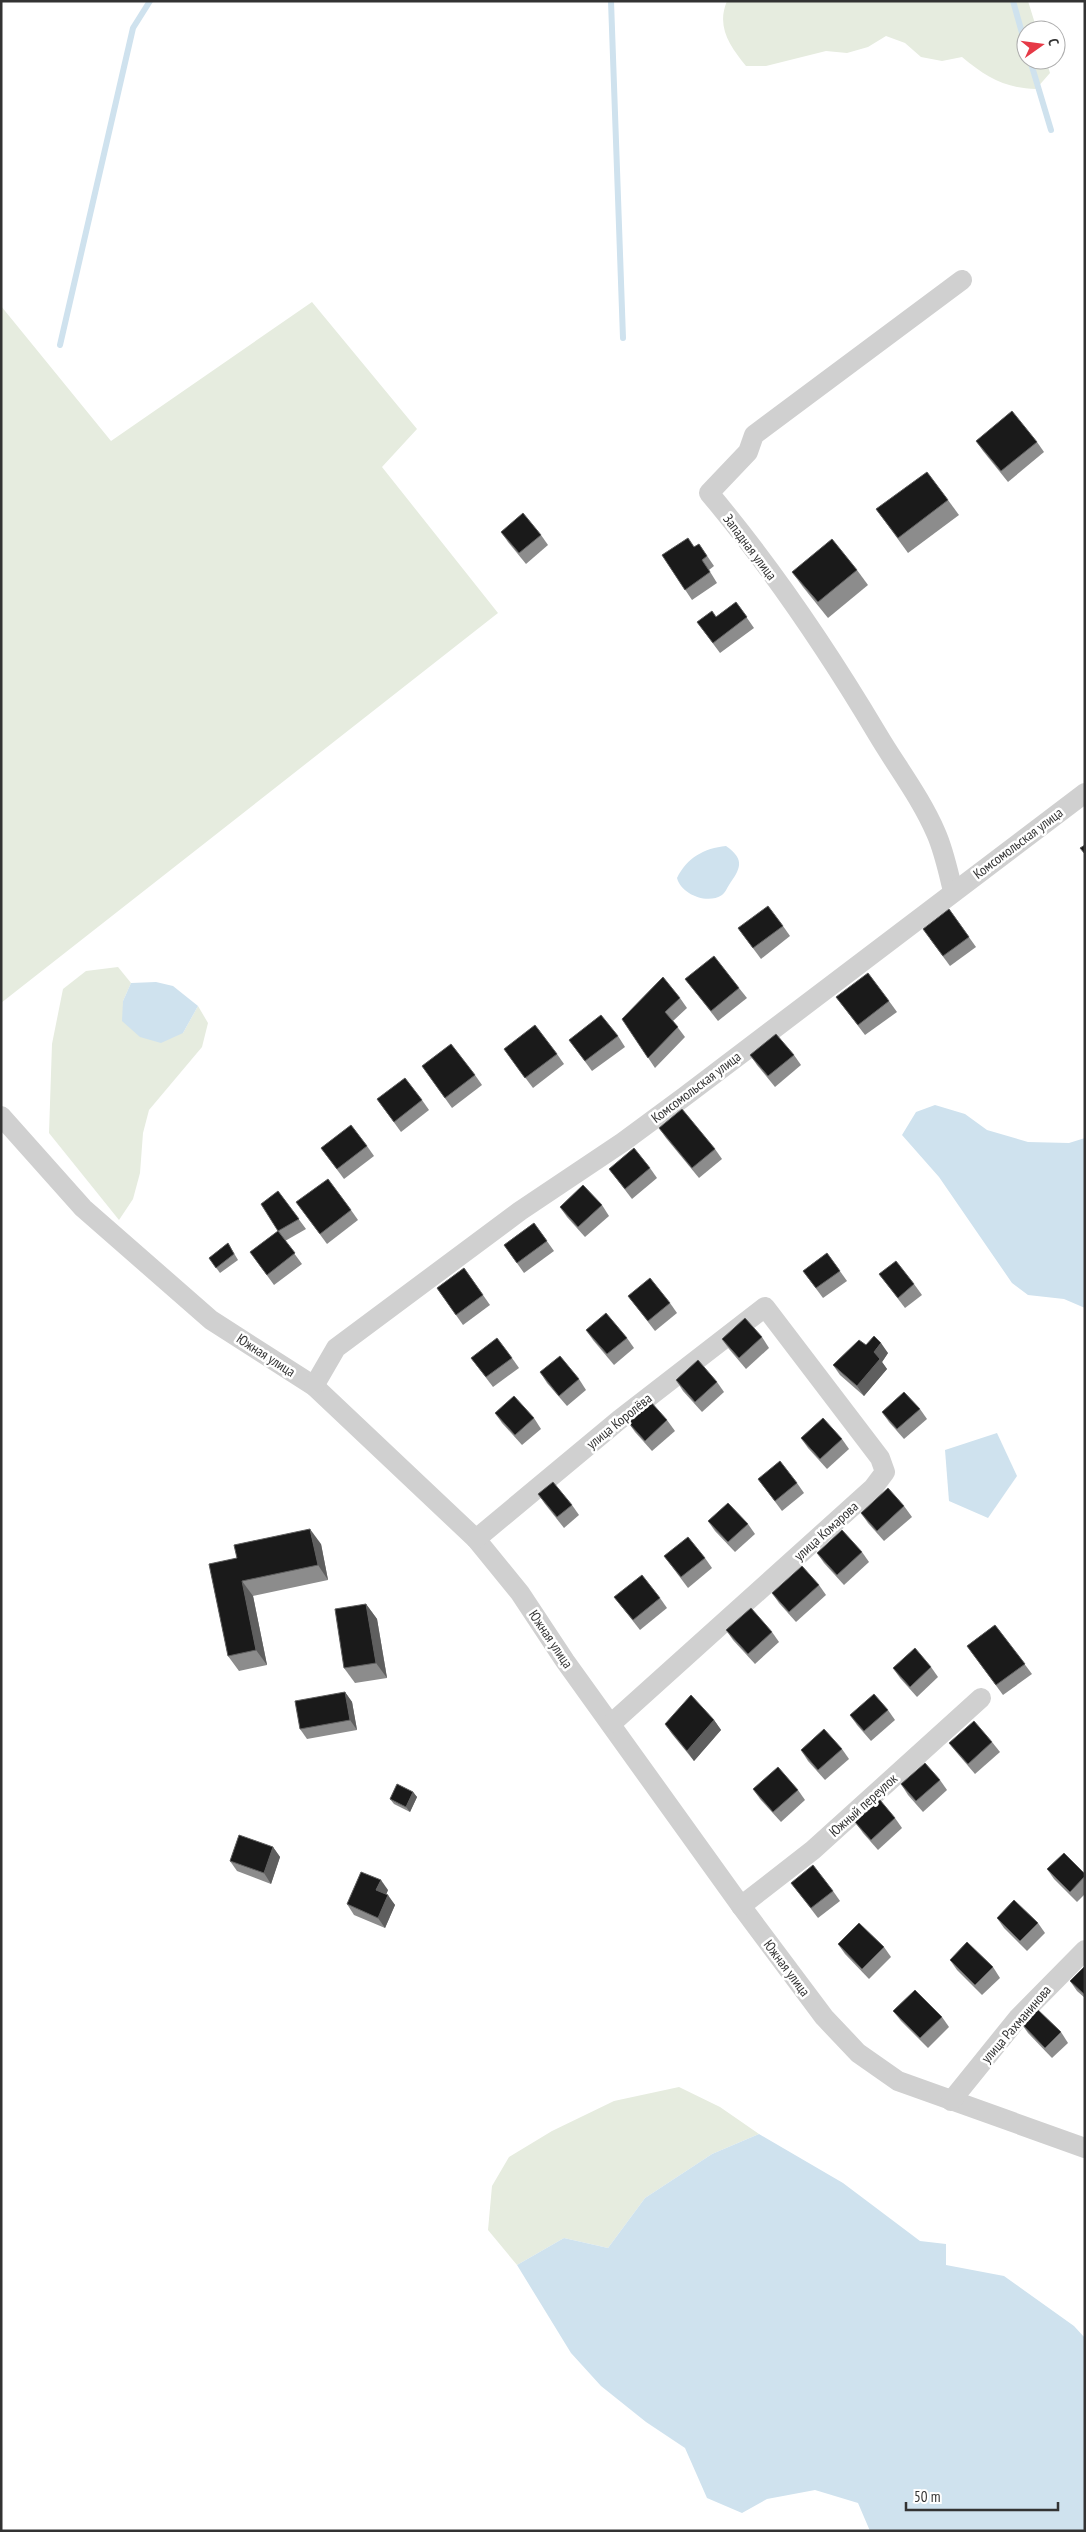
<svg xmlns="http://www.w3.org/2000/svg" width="1086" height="2532" font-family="'PT Sans Narrow',sans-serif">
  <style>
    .green { fill: #e6ecdf }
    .water { fill: #cfe2ee }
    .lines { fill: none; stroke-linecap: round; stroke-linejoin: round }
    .stream { stroke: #cfe2ee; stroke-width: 6 }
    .minor { stroke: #d0d0d0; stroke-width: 20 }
    .wall { fill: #8c8c8c }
    .shaded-wall { fill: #5f5f5f }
    .building { fill: #1a1a1a; stroke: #5f5f5f }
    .labels { text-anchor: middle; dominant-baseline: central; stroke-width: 5; stroke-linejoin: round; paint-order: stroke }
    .street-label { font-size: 14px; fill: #333; stroke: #fff }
  </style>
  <rect width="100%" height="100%" fill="#fff"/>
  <g class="green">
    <path d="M727,1H1028L1037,30H1026V60H1046L1050,73L1036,89C1004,88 986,77 962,57L942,61L921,57L905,43L886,36L868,47L847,53L826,51L766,66H746C730,46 716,27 727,1Z"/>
    <polygon points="312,302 417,429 382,467 498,613 1,1003 1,306 111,441"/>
    <polygon points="118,967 131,983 123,1001 183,1033 198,1006 208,1023 202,1047 149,1110 143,1133 140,1173 133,1199 119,1220 49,1133 52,1044 63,989 86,971"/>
    <polygon points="679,2087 720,2107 759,2134 712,2154 645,2198 608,2248 564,2238 517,2265 488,2230 492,2186 509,2157 552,2131 614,2101"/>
  </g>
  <g class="water">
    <path d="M726,846C746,860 740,869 729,885C727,888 725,893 722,895C707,905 681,894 677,878C687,858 704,848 726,846Z"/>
    <polygon points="156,982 173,986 198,1006 183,1033 161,1043 140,1037 122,1021 123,1001 131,983"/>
    <polygon points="935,1105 965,1114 987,1130 1028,1142 1069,1143 1085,1138 1085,1308 1064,1299 1028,1295 1012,1283 939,1177 902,1135 916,1112"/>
    <polygon points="997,1433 1017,1476 988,1518 949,1501 945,1450"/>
    <polygon points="759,2134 843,2183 920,2241 946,2244 946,2265 1004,2276 1074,2326 1085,2338 1085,2531 870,2531 858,2503 815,2490 767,2499 742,2513 707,2498 685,2448 646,2422 601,2386 571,2353 517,2265 564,2238 608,2248 645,2198 712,2154"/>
  </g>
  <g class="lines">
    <g class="stream">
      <polyline points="611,1 623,338"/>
      <polyline points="1013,1 1026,47"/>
      <polyline points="1030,60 1051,130"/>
      <polyline points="60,345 133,28 150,1"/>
    </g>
    <g class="minor">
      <path d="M953,891C948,871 944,851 936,833C921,798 897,767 878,735C828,651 772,568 709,493L748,452L754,435L962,280"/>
      <polyline points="1,1116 83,1208 211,1320 314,1386 476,1539 520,1593 565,1661 741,1906 824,2017 858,2053 898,2081 1085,2148"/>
      <polyline points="314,1386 336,1348 520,1211 623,1142 684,1097 1085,793"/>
      <polyline points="476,1539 619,1420 765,1307 880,1458 885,1472 873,1488 612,1723"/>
      <polyline points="741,1906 813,1850 981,1698"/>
      <polyline points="951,2101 1018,2018 1085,1950"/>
    </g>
  </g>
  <g class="wall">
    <polygon points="976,441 1037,442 1044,452 1008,482 983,451"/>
    <polygon points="948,500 959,515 908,553 876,509"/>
    <polygon points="501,532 541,535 548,545 526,564 508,542"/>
    <polygon points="699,544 714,566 709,570 717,583 692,600 662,555 694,547"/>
    <polygon points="857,570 868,585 828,618 803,587 792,572"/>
    <polygon points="736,602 754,628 720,653 697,622 716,617"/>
    <polygon points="949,909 976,947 950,966 930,939"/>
    <polygon points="783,926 790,936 761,959 738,928"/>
    <polygon points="685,979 739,988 747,998 718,1021"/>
    <polygon points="836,997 889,1001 897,1012 865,1035"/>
    <polygon points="680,998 687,1008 673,1021 685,1037 655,1068 622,1019"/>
    <polygon points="618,1036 625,1047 592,1071 569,1040"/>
    <polygon points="504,1049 557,1054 564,1064 533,1088"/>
    <polygon points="750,1055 794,1055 801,1065 775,1087 757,1065"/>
    <polygon points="422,1066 475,1075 482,1085 452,1108"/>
    <polygon points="377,1099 422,1100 429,1110 401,1132"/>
    <polygon points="659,1128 715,1149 722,1159 699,1178 666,1138"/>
    <polygon points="367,1146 374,1156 344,1179 321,1148"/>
    <polygon points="650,1168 657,1178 632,1199 609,1169"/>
    <polygon points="278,1191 306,1229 285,1241 302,1264 274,1285 250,1252 278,1231"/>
    <polygon points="296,1202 351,1210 358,1220 327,1244"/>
    <polygon points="602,1205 609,1216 585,1237 567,1217 560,1207"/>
    <polygon points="534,1223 554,1251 524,1273 504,1245"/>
    <polygon points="228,1243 238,1260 220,1273 209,1258"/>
    <polygon points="827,1253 847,1281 823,1298 803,1271"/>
    <polygon points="464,1268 490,1305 463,1325 437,1288"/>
    <polygon points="879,1274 914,1284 922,1295 905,1308"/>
    <polygon points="628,1296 670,1303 677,1313 655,1331"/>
    <polygon points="586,1330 627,1338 634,1348 614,1365 593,1340"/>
    <polygon points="762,1337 769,1348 746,1369 729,1349 722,1339"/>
    <polygon points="866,1345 888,1353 882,1362 887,1369 864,1396 840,1375 833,1365"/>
    <polygon points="471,1358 512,1358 519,1368 493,1387"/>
    <polygon points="540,1372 579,1379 586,1390 567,1406 547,1383"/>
    <polygon points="676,1380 717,1382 724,1392 702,1412 683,1391"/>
    <polygon points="920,1409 927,1419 904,1439 889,1422 882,1412"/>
    <polygon points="495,1413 534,1418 541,1429 522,1445 502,1423"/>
    <polygon points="667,1420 675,1431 652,1451 635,1432 628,1422"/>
    <polygon points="801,1438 842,1439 849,1449 827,1469 808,1448"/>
    <polygon points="758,1479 797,1483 804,1493 782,1511"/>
    <polygon points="538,1494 572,1505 579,1515 564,1528 545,1504"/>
    <polygon points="904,1506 912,1517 884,1541 868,1523 861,1513"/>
    <polygon points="708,1521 748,1524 755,1534 735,1552 715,1531"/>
    <polygon points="321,1544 328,1580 253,1596 267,1665 239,1671 228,1656 209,1564"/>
    <polygon points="862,1552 869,1562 844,1585 824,1563 817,1553"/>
    <polygon points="664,1556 705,1558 712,1568 688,1588"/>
    <polygon points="819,1585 826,1595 796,1622 779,1603 772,1593"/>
    <polygon points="614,1597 660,1598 667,1608 640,1630"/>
    <polygon points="366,1604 377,1619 387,1678 355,1683 344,1668"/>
    <polygon points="995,1625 1032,1674 1003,1695 967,1646"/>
    <polygon points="726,1630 772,1632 779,1642 755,1664 733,1640"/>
    <polygon points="931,1667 938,1677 917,1697 900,1678 893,1668"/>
    <polygon points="345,1692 352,1702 357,1730 307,1739 300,1729"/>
    <polygon points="888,1710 895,1720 871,1741 857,1725 850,1715"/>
    <polygon points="714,1720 721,1730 694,1761 672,1734 665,1724"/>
    <polygon points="992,1742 1000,1752 975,1774 957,1753 949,1743"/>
    <polygon points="842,1749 849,1759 825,1780 808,1761 801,1750"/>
    <polygon points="940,1780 947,1790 923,1812 908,1795 901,1784"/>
    <polygon points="753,1789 798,1790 805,1800 781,1822 760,1799"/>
    <polygon points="413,1792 417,1797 410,1812 394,1804 390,1799"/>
    <polygon points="895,1818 902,1828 878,1850 863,1833 855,1822"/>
    <polygon points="273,1847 280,1857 271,1884 237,1871 230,1861"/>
    <polygon points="1047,1869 1085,1874 1085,1894 1077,1902 1054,1879"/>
    <polygon points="791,1883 833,1891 840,1901 818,1918"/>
    <polygon points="388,1890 386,1894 395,1905 385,1928 354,1915 347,1904"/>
    <polygon points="997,1918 1038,1923 1045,1933 1027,1951 1004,1928"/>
    <polygon points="838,1944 884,1947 891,1957 869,1979 845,1954"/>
    <polygon points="950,1960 993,1967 1000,1978 982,1995 957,1970"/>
    <polygon points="1085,1966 1085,1998 1077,1991 1070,1981"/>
    <polygon points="893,2011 942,2017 949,2027 928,2048 901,2021"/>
    <polygon points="1021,2023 1061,2032 1068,2043 1052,2058 1028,2033"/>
  </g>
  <g class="shaded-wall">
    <polygon points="881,1343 888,1353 882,1362 887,1369 864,1396 857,1386 874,1352"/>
    <polygon points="310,1529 321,1544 328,1580 318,1565"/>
    <polygon points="242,1581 253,1596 267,1665 256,1650"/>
    <polygon points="366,1604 377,1619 387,1678 376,1663"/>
    <polygon points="345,1692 352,1702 357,1730 350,1720"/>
    <polygon points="714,1720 721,1730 694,1761 687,1751"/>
    <polygon points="413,1792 417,1797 410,1812 406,1807"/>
    <polygon points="273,1847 280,1857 271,1884 264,1873"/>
    <polygon points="381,1880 388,1890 384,1900 376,1890"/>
    <polygon points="388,1895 395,1905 385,1928 378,1918"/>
  </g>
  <g class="building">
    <polygon points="1012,411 1037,442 1001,471 976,441"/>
    <polygon points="927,472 948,500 898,538 876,509"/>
    <polygon points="523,513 541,535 519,553 501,532"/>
    <polygon points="688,538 694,547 699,544 707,556 702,560 710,572 685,590 662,555"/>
    <polygon points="832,539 857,570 818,602 792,572"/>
    <polygon points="736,602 747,617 713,643 697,622 712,611 716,617"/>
    <polygon points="1085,845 1085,854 1080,848"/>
    <polygon points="768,906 783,926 753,948 738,928"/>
    <polygon points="949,909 969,937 943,956 923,929"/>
    <polygon points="714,956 739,988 711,1011 685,979"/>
    <polygon points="868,973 889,1001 858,1025 836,997"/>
    <polygon points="663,977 680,998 665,1012 678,1027 648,1058 622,1019"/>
    <polygon points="601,1015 618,1036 585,1061 569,1040"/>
    <polygon points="535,1025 557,1054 525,1078 504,1049"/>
    <polygon points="776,1034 794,1055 768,1076 750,1055"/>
    <polygon points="451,1044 475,1075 445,1098 422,1066"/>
    <polygon points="405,1078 422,1100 394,1122 377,1099"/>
    <polygon points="682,1109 715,1149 692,1168 659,1128"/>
    <polygon points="351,1125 367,1146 337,1169 321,1148"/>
    <polygon points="634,1148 650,1168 625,1189 609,1169"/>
    <polygon points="328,1179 351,1210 320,1234 296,1202"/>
    <polygon points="583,1185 602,1205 578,1227 560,1207"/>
    <polygon points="278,1191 299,1219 278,1231 261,1204"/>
    <polygon points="534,1223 547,1241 517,1263 504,1245"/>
    <polygon points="278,1231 295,1253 267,1275 250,1252"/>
    <polygon points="228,1243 234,1254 216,1268 209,1258"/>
    <polygon points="827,1253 840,1271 816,1288 803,1271"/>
    <polygon points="896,1261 914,1284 898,1298 879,1274"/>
    <polygon points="464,1268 483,1295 456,1315 437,1288"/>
    <polygon points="650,1278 670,1303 648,1321 628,1296"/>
    <polygon points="606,1313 627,1338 607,1354 586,1330"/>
    <polygon points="745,1318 762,1337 739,1358 722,1339"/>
    <polygon points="874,1336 881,1343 874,1352 880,1359 857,1386 833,1365 859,1340 866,1345"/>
    <polygon points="497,1338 512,1358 486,1377 471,1358"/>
    <polygon points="560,1356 579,1379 559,1396 540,1372"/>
    <polygon points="698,1360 717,1382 695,1402 676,1380"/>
    <polygon points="904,1392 920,1409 897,1429 882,1412"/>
    <polygon points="514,1396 534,1418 515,1435 495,1413"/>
    <polygon points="650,1401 667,1420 645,1441 628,1422"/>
    <polygon points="823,1418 842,1439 820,1459 801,1438"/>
    <polygon points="780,1461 797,1483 775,1501 758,1479"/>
    <polygon points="553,1482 572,1505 557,1517 538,1494"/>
    <polygon points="888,1488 904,1506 877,1531 861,1513"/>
    <polygon points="728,1503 748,1524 728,1542 708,1521"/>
    <polygon points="310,1529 318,1565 242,1581 256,1650 228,1656 209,1564 237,1558 234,1545"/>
    <polygon points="842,1530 862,1552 837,1575 817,1553"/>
    <polygon points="688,1537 705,1558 681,1577 664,1556"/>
    <polygon points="802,1566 819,1585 789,1612 772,1593"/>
    <polygon points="642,1575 660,1598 633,1620 614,1597"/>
    <polygon points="366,1604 376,1663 344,1668 335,1609"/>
    <polygon points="751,1608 772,1632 748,1654 726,1630"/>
    <polygon points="995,1625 1025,1664 996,1685 967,1646"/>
    <polygon points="915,1648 931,1667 910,1687 893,1668"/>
    <polygon points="345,1692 350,1720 300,1729 295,1701"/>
    <polygon points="874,1694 888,1710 864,1731 850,1715"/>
    <polygon points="691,1695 714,1720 687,1751 665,1724"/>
    <polygon points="974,1721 992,1742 968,1764 949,1743"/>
    <polygon points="824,1729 842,1749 818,1770 801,1750"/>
    <polygon points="925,1763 940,1780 916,1801 901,1784"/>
    <polygon points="778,1767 798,1790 773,1812 753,1789"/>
    <polygon points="397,1784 413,1792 406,1807 390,1799"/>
    <polygon points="880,1800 895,1818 871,1840 855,1822"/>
    <polygon points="239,1835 273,1847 264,1873 230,1861"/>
    <polygon points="1064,1853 1085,1874 1085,1876 1070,1892 1047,1869"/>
    <polygon points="813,1865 833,1891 811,1908 791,1883"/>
    <polygon points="361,1872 381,1880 376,1890 388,1895 378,1918 347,1904"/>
    <polygon points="1014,1900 1038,1923 1020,1941 997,1918"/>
    <polygon points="859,1923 884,1947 862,1969 838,1944"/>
    <polygon points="967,1942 993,1967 975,1985 950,1960"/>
    <polygon points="1085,1966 1085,1995 1070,1981"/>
    <polygon points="915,1990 942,2017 920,2038 893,2011"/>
    <polygon points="1036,2008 1061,2032 1045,2048 1021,2023"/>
  </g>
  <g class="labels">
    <g class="street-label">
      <text transform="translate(750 547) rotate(53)">Западная улица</text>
      <text transform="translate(1018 843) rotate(-37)">Комсомольская улица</text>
      <text transform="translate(696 1087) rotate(-37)">Комсомольская улица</text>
      <text transform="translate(266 1355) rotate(33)">Южная улица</text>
      <text transform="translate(619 1421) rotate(-39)">улица Королёва</text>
      <text transform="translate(826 1531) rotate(-42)">улица Комарова</text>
      <text transform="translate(551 1639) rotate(56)">Южная улица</text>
      <text transform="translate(863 1805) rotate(-42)">Южный переулок</text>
      <text transform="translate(787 1968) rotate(53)">Южная улица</text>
      <text transform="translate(1016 2024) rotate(-49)">улица Рахманинова</text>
    </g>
  </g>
  <rect width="1086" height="2532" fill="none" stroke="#333333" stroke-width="5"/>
  <g transform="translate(1041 45) rotate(76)"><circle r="24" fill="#ffffff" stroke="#adadad"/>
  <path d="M0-4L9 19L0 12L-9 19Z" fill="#e63946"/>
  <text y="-8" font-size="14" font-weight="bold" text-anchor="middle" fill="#333333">С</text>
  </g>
  <path d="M906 2502v8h152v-8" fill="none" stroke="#333333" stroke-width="2.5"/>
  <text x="914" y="2502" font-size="15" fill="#333333" stroke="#ffffff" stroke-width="4" paint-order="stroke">50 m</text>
</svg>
